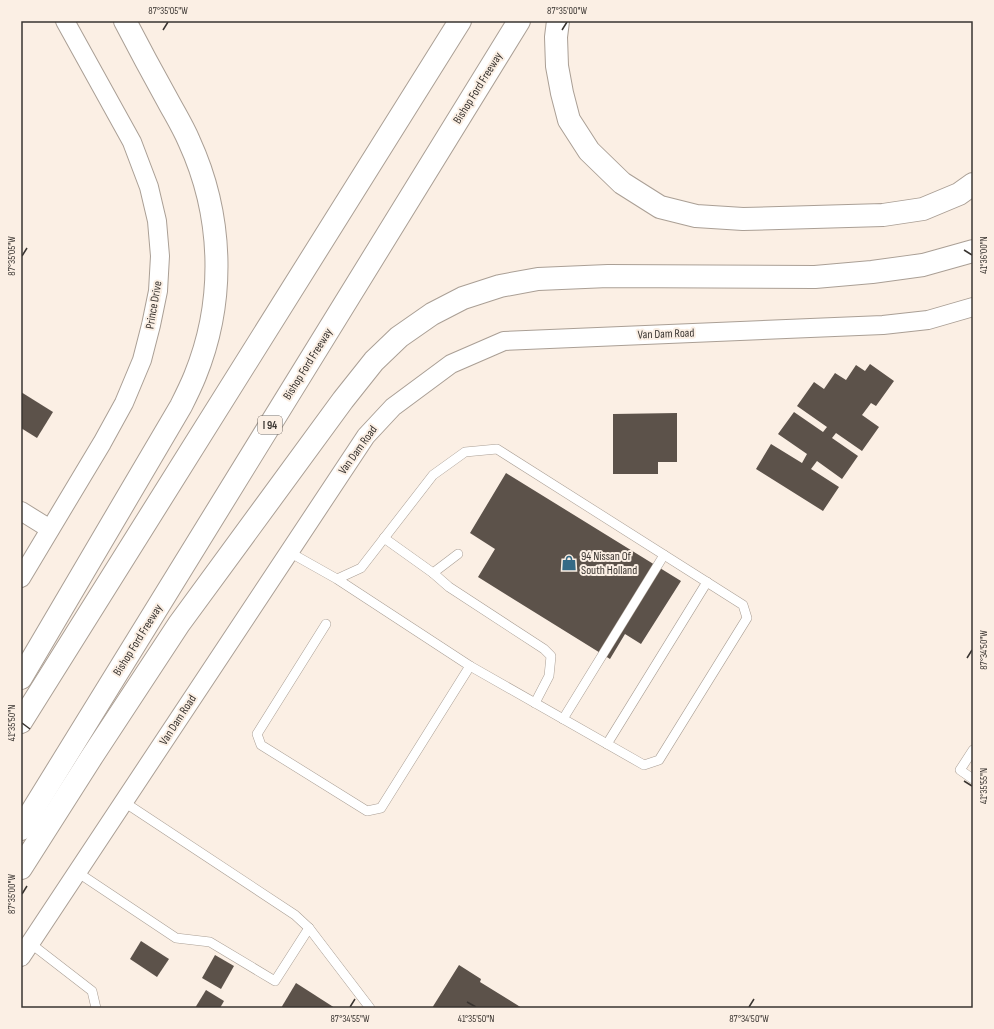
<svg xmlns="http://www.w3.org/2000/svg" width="994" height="1029" font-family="'Sofia Sans Condensed',sans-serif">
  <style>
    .building { fill: #5c524a }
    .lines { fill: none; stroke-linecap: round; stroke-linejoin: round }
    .lane-casing { stroke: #aa9f95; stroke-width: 10 }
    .street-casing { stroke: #aa9f95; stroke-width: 20 }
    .highway-casing { stroke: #aa9f95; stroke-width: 24 }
    .lane { stroke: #fff; stroke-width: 9 }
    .street { stroke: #fff; stroke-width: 18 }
    .highway { stroke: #fff; stroke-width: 22 }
    .ticks { fill: none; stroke: #393430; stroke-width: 1.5 }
    .labels { text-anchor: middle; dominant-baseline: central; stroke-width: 4; stroke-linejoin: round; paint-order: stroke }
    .shield { fill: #fbefe4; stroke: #736c66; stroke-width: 1 }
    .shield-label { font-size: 11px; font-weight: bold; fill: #393430 }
    .street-label { font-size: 12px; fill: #393430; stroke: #fbefe4 }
    .poi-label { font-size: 12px; fill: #393430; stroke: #fbefe4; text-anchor: start }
    .neatline { fill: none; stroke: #393430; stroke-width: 1.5 }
    .ticks-label { font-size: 10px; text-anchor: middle; fill: #393430 }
  </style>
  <rect width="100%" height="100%" fill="#fbefe4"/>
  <g class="building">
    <polygon points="870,364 894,381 876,406 871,403 862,415 879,427 862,451 836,433 832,438 858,456 842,479 817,461 811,469 839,487 823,511 756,469 771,444 802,463 807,454 778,434 794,412 823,432 827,427 797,406 814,382 824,389 835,373 846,380 856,365 865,371"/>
    <polygon points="21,392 53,412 37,438 21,428"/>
    <polygon points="677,413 677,462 658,462 658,474 613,474 613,414"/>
    <polygon points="506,473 681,581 641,644 625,634 610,659 478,577 495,549 470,533"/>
    <polygon points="141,941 169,959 157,977 130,959"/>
    <polygon points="215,955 234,966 221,989 202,978"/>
    <polygon points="459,965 481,979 480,982 522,1008 432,1008"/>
    <polygon points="296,983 335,1008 281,1008"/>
    <polygon points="206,990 224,1001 220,1008 195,1008"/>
  </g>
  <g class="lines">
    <defs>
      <g id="lane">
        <polyline points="384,538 433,573 449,587 544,649 551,656 549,676 535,703"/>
        <polyline points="289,552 337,579 361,568 433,475 465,452 497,449 743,605 747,618 659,760 644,765 470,666 337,579"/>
        <polyline points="433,573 458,554"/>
        <polyline points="326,624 257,734 261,745 367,811 381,808 470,666"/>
        <polyline points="563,719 664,555"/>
        <polyline points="607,744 707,582"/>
        <polyline points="973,750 960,770 973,779"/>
        <polyline points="124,802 295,915 309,928 370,1008"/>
        <polyline points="77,872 176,938 210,942 275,981 309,928"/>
        <polyline points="30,943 92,991 96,1008"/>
      </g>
      <g id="street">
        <polyline points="21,511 50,529"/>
        <polyline points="21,578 102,443 124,403 142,360 151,325 158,291 160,256 157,221 149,187 132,142 65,21"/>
        <polyline points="21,957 366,436 393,407 451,364 504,341 883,325 928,320 973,307"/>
      </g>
      <g id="highway">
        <polyline points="558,21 556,37 557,66 562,93 569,120 589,151 622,183 660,207 696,216 743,219 883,215 923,209 959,194 973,184"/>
        <path d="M21,678L181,406C186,396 191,386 195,376C226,300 223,215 189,141C183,127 175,114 168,101C153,74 139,48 125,21"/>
        <polyline points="21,722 460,21"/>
        <polyline points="21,829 519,21"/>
        <polyline points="21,868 91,758 179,624 343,400 374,361 399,337 432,314 463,298 500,286 538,279 608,276 815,277 872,272 923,265 973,251"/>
      </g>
    </defs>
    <use href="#lane" class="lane-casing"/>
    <use href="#street" class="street-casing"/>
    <use href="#highway" class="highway-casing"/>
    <use href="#lane" class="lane"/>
    <use href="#street" class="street"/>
    <use href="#highway" class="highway"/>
  </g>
  <path class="ticks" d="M163,30L168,22M562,30L567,22M964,250L972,255M22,256L27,248M967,658L972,650M22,723L30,729M964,781L972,786M22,894L27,886M467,1002L476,1007M350,1007L355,999M749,1007L754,999"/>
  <defs>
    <symbol id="shop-bare" viewBox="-9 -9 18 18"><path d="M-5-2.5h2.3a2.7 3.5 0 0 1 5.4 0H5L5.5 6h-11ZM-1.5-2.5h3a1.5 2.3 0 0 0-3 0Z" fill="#356a86" stroke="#fbefe4" stroke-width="2.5" paint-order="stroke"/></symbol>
  </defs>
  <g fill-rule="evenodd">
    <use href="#shop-bare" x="558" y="552" width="22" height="22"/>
  </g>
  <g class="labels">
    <rect class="shield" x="258" y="416" width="24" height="18" rx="3"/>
    <g class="shield-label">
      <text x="270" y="425">I 94</text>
    </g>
    <g class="street-label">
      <text transform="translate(478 88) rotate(-58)">Bishop Ford Freeway</text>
      <text transform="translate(154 305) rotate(-80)">Prince Drive</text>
      <text transform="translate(666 334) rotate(-2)">Van Dam Road</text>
      <text transform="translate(308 364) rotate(-58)">Bishop Ford Freeway</text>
      <text transform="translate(358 450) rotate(-54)">Van Dam Road</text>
      <text transform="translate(138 640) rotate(-58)">Bishop Ford Freeway</text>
      <text transform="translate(178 720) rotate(-57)">Van Dam Road</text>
    </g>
    <g class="poi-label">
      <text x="581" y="556">94 Nissan Of<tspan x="581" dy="14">South Holland</tspan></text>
    </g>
  </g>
  <rect width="994" height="1029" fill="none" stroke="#fbefe4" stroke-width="44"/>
  <rect x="22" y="22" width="950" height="985" class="neatline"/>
  <g class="ticks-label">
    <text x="168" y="14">87°35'05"W</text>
    <text x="567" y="14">87°35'00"W</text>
    <text transform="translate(983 255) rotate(-90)" y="4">41°36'00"N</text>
    <text transform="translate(11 256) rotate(-90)" y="4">87°35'05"W</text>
    <text transform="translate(983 650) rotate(-90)" y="4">87°34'50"W</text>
    <text transform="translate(11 723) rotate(-90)" y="4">41°35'50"N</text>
    <text transform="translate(983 786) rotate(-90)" y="4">41°35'55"N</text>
    <text transform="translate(11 894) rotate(-90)" y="4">87°35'00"W</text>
    <text x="350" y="1022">87°34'55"W</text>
    <text x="476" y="1022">41°35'50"N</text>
    <text x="749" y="1022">87°34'50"W</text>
  </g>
</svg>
